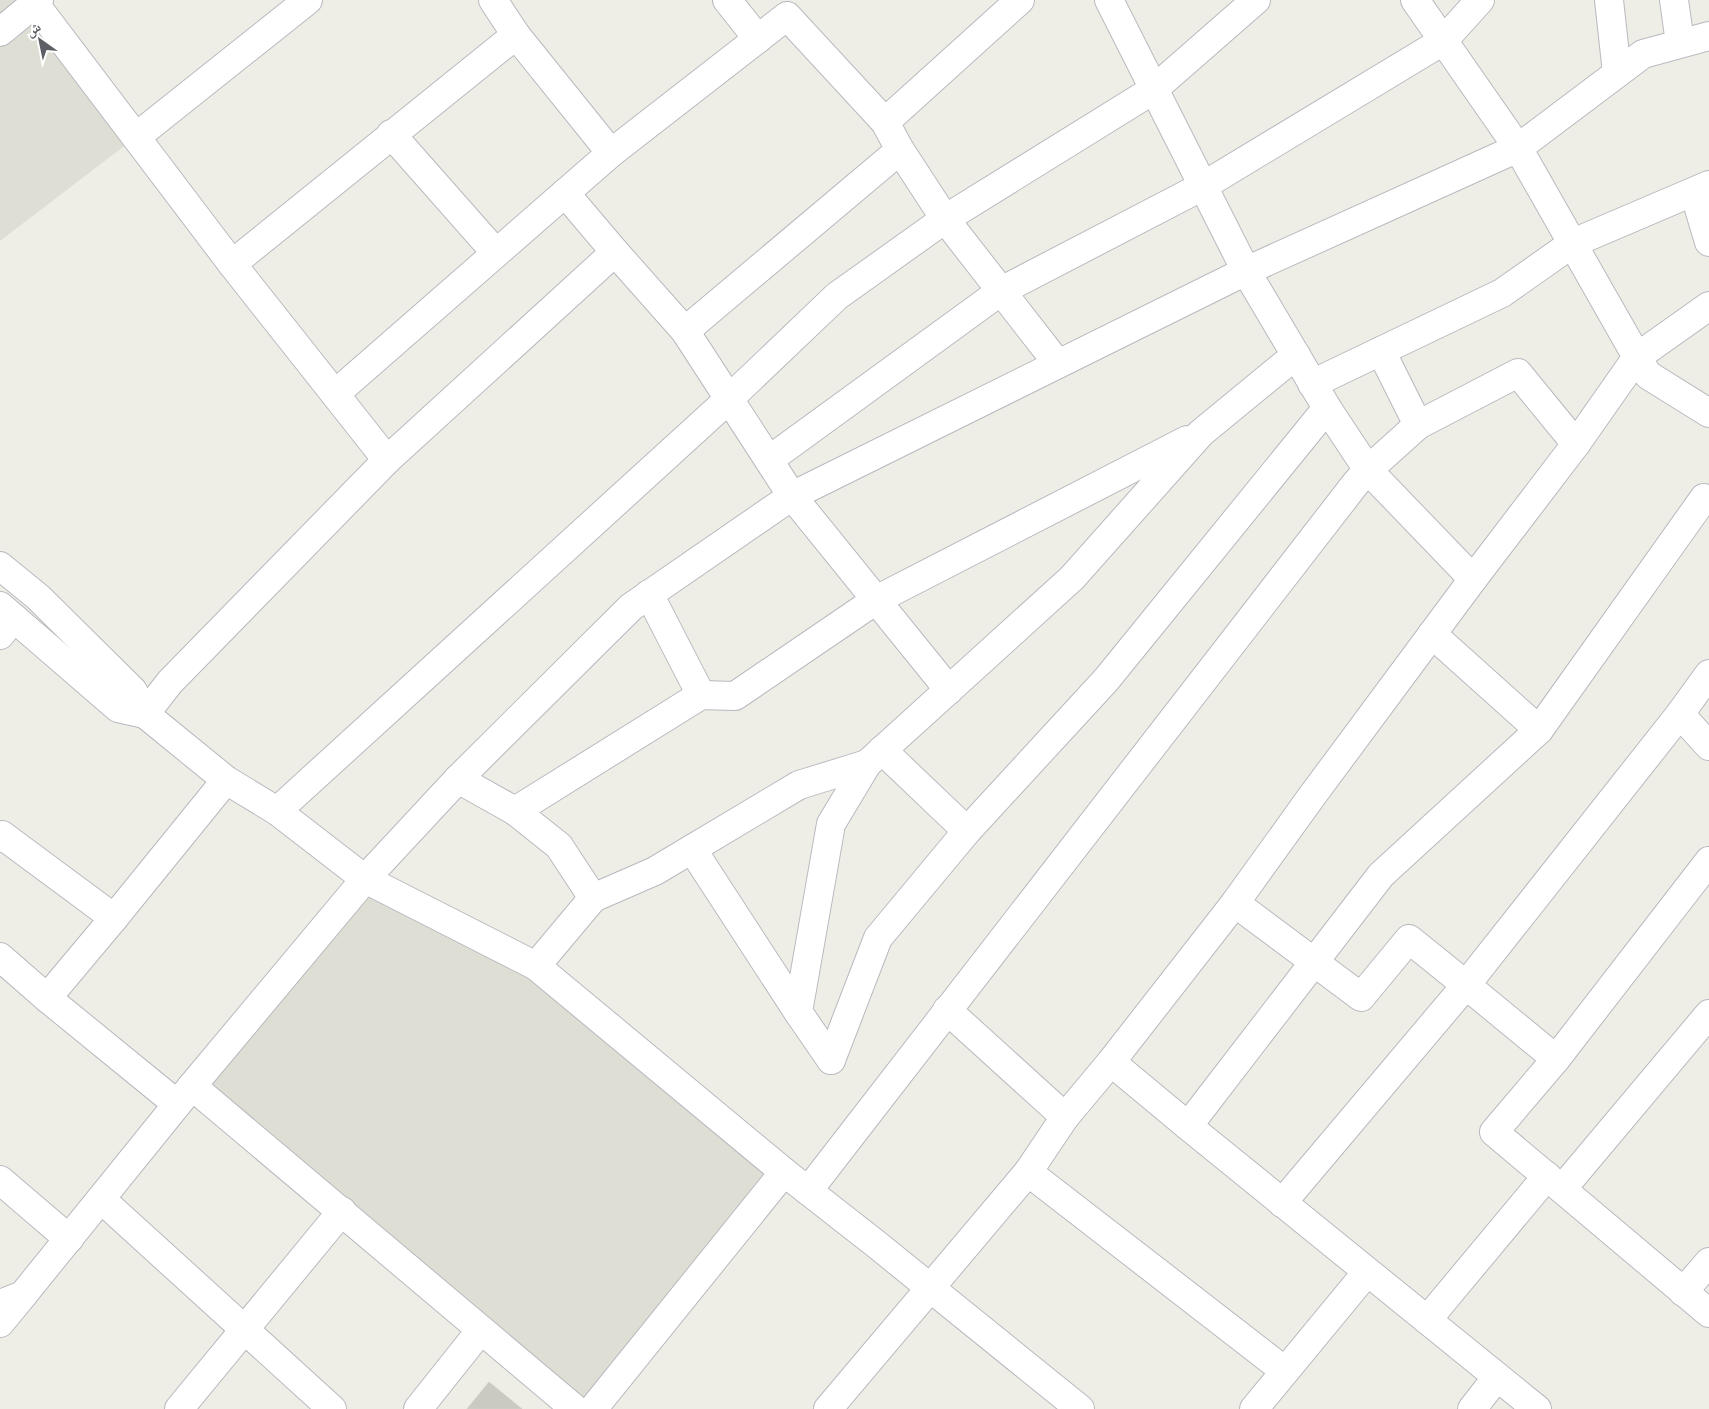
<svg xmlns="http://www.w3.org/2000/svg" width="1709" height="1409" font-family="'Space Grotesk','Noto Naskh Arabic',sans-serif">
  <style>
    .education { fill: #dfded4 }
    .building { fill: #cac9c2; stroke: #d3d1c4 }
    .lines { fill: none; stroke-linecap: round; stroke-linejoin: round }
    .minor-casing { stroke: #b8b9bf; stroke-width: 30 }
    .tertiary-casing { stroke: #b8b9bf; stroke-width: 30 }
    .minor { stroke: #fff; stroke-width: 28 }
    .tertiary { stroke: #fff; stroke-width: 28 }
  </style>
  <rect width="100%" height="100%" fill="#efeee6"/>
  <g class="education">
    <polygon points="0,0 24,0 136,137 0,241"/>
    <polygon points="365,879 536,966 784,1172 593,1409 192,1086"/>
  </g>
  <polygon class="building" points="489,1382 522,1409 467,1409"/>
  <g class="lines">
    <defs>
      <g id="minor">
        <polyline points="493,0 516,35"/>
        <polyline points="727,0 758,39"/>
        <polyline points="1415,0 1518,148 1637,357 1709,306"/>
        <polyline points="1609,0 1617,73"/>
        <polyline points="1674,0 1680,43"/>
        <polyline points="35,4 232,264 387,460"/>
        <polyline points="0,32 39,0"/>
        <polyline points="391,134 496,253"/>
        <polyline points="136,137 308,0"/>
        <polyline points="900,150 945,219 1058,364"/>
        <polyline points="1694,192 1709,242"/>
        <polyline points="565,193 615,252"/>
        <polyline points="232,264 516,35 611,153 787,16 885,122"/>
        <polyline points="685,331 792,496 949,690"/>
        <polyline points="1381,351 1418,425"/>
        <polyline points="1312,384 1502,293 1573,243 1709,185"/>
        <polyline points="335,394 611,153"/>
        <polyline points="769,460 1001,291 1203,186 1443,41 1480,0"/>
        <polyline points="1473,579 1368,470 1418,425 1518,373 1576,444"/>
        <polyline points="649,594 701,695"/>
        <polyline points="1432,634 1539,730"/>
        <polyline points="0,635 14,618"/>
        <polyline points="1709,674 1680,714 1466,985 1556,1059 1494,1132 1709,1313"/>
        <polyline points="145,714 170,682 387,460 615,252 685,331 900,150 885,122 1020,0"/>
        <polyline points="1680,714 1709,746"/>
        <polyline points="882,750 967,831"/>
        <polyline points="458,779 515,811 559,846 593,898"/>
        <polyline points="277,811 729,399 837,296 945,219 1153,90 1256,0"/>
        <polyline points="515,811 701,695 735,696 876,600 1187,440"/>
        <polyline points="0,838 2,835 114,918 226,780"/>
        <polyline points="692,849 798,1012"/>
        <polyline points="365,879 458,779 631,607 792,496 1246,271 1109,0"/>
        <polyline points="1235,903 1361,997 1409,939 1466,985 1282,1203"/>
        <polyline points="0,957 47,998 177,1104"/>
        <polyline points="536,966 593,898 655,871 799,785 867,764"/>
        <polyline points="47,998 114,918"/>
        <polyline points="947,1010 1065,1117"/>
        <polyline points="1556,1059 1709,861"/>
        <polyline points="831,1060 798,1012 831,824 867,764 1072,578 1201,433 1296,355"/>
        <polyline points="831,1060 878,938 967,831 1106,680 1327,408"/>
        <polyline points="1111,1062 1188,1126 1537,1409"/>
        <polyline points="192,1086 575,1409"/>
        <polyline points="1188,1126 1381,875 1539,730 1704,498 1709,501"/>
        <polyline points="1028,1172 1285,1371"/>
        <polyline points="0,1180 69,1239"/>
        <polyline points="1562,1189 1709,1014"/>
        <polyline points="808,1191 1356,483 1368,470 1327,408 1246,271 1518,148 1643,54 1709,36"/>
        <polyline points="101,1199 332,1409"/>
        <polyline points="1683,1292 1709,1262"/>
        <polyline points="1427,1320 1547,1176"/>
        <polyline points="0,1323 23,1295"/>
        <polyline points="179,1409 342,1211"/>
        <polyline points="418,1409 480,1331"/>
        <polyline points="593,1409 784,1172"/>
        <polyline points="828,1409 1028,1172 1065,1117 1111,1062 1235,903 1312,796 1473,579 1576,444 1637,357 1648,375 1709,413"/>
        <polyline points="1254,1409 1367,1272"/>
        <polyline points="1472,1409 1497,1377"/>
      </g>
      <g id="tertiary">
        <polyline points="0,566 38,597 133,691 145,714 226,780 277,811 365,879 536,966 784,1172 876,1244 1080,1409"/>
        <polyline points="0,606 118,708 145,714"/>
        <polyline points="0,1304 23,1295 192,1086 365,879"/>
      </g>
    </defs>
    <use href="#minor" class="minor-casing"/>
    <use href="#tertiary" class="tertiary-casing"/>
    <use href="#minor" class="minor"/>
    <use href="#tertiary" class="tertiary"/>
  </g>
  <g transform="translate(40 40) rotate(327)" stroke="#ffffff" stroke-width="4" paint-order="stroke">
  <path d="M0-4L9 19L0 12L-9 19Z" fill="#5d5f65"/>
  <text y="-8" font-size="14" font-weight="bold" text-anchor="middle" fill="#5d5f65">ش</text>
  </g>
</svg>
